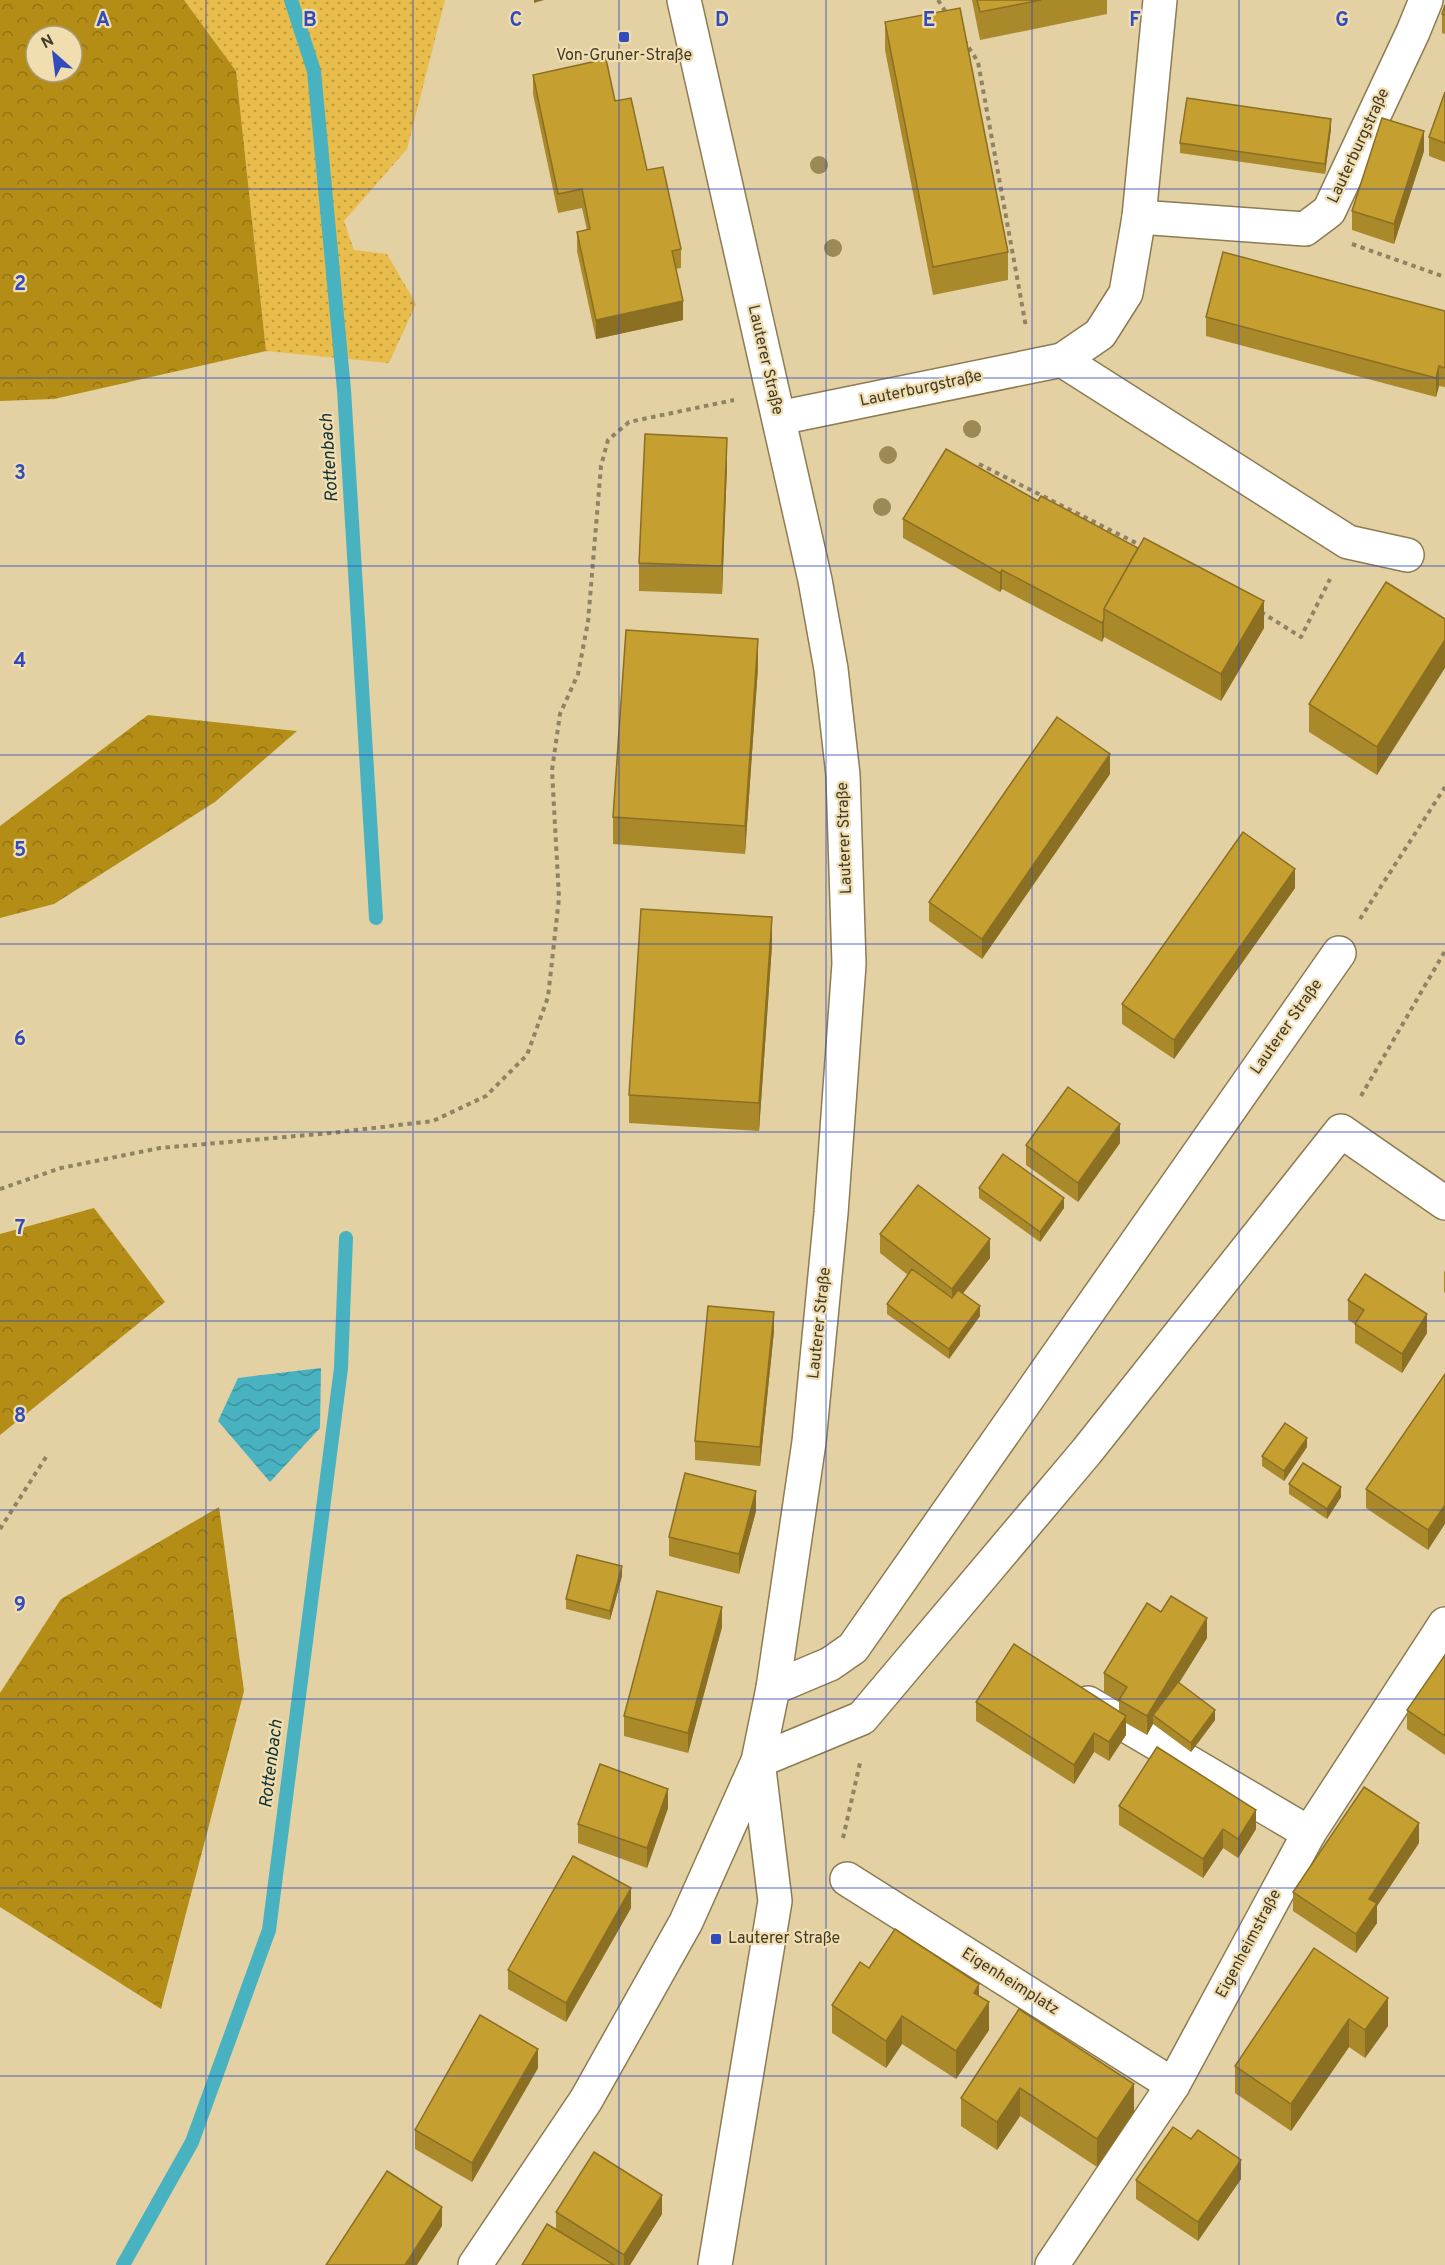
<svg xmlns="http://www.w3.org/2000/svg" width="1445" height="2265" font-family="Overpass,sans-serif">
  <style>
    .grass { fill: url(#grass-dots) }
    .forest { fill: url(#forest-crowns); fill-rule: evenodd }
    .water { fill: url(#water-waves) }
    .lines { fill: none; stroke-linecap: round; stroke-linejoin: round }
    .stream { stroke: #48b2c1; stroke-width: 14 }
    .minor-casing { stroke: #8d7c52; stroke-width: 36 }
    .tertiary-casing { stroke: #8d7c52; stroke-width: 36 }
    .path { stroke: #908363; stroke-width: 4; stroke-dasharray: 4.5 4.5; stroke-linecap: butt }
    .minor { stroke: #fff; stroke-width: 33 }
    .tertiary { stroke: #fff; stroke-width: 33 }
    .tree { fill: #9d8956 }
    .wall { fill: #aa892a }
    .shaded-wall { fill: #8b6f22 }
    .building { fill: #c69f31; stroke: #8b6f22; stroke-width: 1.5 }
    .grid { fill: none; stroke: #304bbc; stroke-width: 1.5; stroke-opacity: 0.55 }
    .poi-dot { fill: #304bbc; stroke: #f0ddb0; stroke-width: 2 }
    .labels { text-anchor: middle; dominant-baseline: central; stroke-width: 4.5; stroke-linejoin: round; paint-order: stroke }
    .poi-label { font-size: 16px; fill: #423b28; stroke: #f0ddb0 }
    .street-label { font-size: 16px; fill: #423b28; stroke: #f0ddb0 }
    .water-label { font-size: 18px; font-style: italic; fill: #0f3035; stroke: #f0ddb0 }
    .grid-label { font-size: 20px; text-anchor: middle; font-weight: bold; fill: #304bbc; stroke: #f0ddb0; stroke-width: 4.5; stroke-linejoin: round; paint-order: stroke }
  </style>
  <defs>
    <pattern id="grass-dots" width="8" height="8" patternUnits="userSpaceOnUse" patternTransform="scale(1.5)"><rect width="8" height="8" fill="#e8bd4c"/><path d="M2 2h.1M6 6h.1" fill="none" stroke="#be9b3f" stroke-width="1.8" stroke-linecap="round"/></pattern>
    <pattern id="forest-crowns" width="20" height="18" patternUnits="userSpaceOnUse" patternTransform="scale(1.5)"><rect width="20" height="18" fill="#b48d16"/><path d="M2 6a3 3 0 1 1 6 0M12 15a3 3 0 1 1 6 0" fill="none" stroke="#947414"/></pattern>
    <pattern id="water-waves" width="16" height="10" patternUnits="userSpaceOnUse" patternTransform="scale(1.5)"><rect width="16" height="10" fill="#48b2c1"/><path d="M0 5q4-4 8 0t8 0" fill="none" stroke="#3e929d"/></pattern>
  </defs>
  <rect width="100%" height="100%" fill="#e3d0a3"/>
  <polygon class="grass" points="184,0 445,0 407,149 344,221 354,250 387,254 416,304 389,363 266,351 236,71"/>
  <g class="forest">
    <path d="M0,0H184L236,71L266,351L54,399L0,401ZM36,36H72V72H36Z"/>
    <polygon points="148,715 297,731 215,802 54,904 0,918 0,826"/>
    <polygon points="94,1208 165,1302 0,1435 0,1234"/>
    <polygon points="219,1507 244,1691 161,2009 0,1907 0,1693 61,1599"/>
  </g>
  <polygon class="water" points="321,1368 320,1428 270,1482 218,1421 238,1378"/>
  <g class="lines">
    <g class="stream">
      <polyline points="291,0 314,71 344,390 376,918"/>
      <polyline points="123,2265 192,2142 269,1930 341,1368 346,1238"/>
    </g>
    <defs>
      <g id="minor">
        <polyline points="1139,217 1305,229 1329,211 1413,32 1426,0"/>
        <polyline points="1062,360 1100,334 1126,293 1139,217 1160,0"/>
        <polyline points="779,418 1062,360 1348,542 1407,555"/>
        <polyline points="773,1688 830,1664 853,1648 1339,953"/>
        <polyline points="1088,1703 1309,1833"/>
        <polyline points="847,1879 1173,2085"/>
        <polyline points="715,2265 775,1901 758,1761 862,1718 1087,1451 1341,1131 1445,1203"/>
        <polyline points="1052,2265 1173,2085 1309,1833 1445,1624"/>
      </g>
      <polyline id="tertiary" points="475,2265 586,2100 686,1922 758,1761 773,1688 809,1442 831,1213 849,964 843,775 831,669 815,580 684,0"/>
    </defs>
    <use href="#minor" class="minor-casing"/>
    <use href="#tertiary" class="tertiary-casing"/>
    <g class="path">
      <polyline points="938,0 947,14"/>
      <polyline points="964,40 978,62 1026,327"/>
      <polyline points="1352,244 1445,277"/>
      <polyline points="979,464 1142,546"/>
      <polyline points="1261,612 1301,637 1330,579"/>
      <polyline points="1360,919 1445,787"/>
      <polyline points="1361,1096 1445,951"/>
      <polyline points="0,1189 61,1168 160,1148 331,1133 433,1121 486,1096 527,1055 548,997 559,898 552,770 560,714 578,674 588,622 601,466 608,440 629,422 734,400"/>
      <polyline points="0,1529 46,1457"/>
      <polyline points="843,1838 860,1763"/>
    </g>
    <use href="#minor" class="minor"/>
    <use href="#tertiary" class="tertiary"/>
  </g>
  <g class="tree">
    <circle cx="819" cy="165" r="9"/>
    <circle cx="833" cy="248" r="9"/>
    <circle cx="972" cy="429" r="9"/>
    <circle cx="888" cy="455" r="9"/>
    <circle cx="882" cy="507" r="9"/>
  </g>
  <g class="wall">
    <polygon points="972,0 1107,0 1107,14 980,40"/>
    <polygon points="1445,5 1445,34 1442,33 1442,14"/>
    <polygon points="885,22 1008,252 1008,280 933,295 885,50"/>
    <polygon points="533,75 615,101 681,249 681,268 676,269 683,320 596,339 577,251 577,232 587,230 582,208 558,213 533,94"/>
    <polygon points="1445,92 1445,162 1429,156 1429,137"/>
    <polygon points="1331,129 1325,174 1180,153 1180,143"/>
    <polygon points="1424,151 1394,244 1352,230 1352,211"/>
    <polygon points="1445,311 1445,387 1439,386 1436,397 1206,336 1206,317"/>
    <polygon points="727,466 722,594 639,591 639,563"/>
    <polygon points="903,519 1264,628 1221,701 1104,637 1102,642 1002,589 1000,592 903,538"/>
    <polygon points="1445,619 1377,775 1309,732 1309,704"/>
    <polygon points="758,667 745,854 613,844 613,817"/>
    <polygon points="1110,774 982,959 929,921 929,902"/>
    <polygon points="1295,888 1174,1059 1122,1024 1122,1004"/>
    <polygon points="772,945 759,1131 629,1123 629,1095"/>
    <polygon points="1120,1143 1078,1202 1026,1165 1026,1145"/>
    <polygon points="979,1188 1064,1208 1040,1242 979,1198"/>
    <polygon points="880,1234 990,1258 963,1293 980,1316 949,1359 887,1314 887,1304 908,1275 880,1253"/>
    <polygon points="1445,1270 1445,1293 1444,1292 1444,1272"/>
    <polygon points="1348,1300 1427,1333 1402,1373 1355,1343 1355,1324 1348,1320"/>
    <polygon points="774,1331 760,1466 695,1460 695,1441"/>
    <polygon points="1445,1374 1428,1550 1366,1508 1366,1489"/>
    <polygon points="1307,1447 1284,1481 1262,1466 1262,1456"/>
    <polygon points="1289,1484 1341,1497 1327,1519 1289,1494"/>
    <polygon points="756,1511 739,1574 669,1556 669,1537"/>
    <polygon points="622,1576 610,1620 566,1609 566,1599"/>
    <polygon points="1161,1612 1207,1638 1179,1683 1215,1720 1191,1752 1153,1724 1147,1735 1126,1723 1126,1735 1109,1761 1094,1752 1074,1784 976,1721 976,1702 1119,1712 1119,1701 1104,1692 1104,1673"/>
    <polygon points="722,1627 688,1753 624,1736 624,1716"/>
    <polygon points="1445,1655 1445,1755 1407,1729 1407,1710"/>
    <polygon points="1119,1806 1256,1829 1238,1858 1223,1848 1203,1878 1119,1825"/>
    <polygon points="668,1808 647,1868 578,1843 578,1824"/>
    <polygon points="1419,1843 1377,1906 1377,1923 1356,1953 1293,1911 1293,1892"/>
    <polygon points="631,1908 566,2022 508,1989 508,1970"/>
    <polygon points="869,1968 979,1996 989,2030 956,2079 902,2044 886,2068 832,2033 832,2005"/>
    <polygon points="1388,1998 1388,2026 1365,2058 1349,2047 1291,2131 1235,2093 1235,2066"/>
    <polygon points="1019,2009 1134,2112 1097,2167 1020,2116 997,2150 961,2126 961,2098"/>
    <polygon points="538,2068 472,2182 415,2149 415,2130"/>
    <polygon points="1241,2179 1198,2241 1136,2199 1136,2180"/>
    <polygon points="556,2212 662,2214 630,2265 522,2265 556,2230"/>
  </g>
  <g class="shaded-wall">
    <polygon points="534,0 544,0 534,3"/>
    <polygon points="1331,119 1331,129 1325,174 1325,164"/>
    <polygon points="1424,131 1424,151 1394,244 1394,224"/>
    <polygon points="683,301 683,320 596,339 596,320"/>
    <polygon points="1439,366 1439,386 1436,397 1436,378"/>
    <polygon points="727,438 727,466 722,594 722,566"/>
    <polygon points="1002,570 1002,589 1000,592 1000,573"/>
    <polygon points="1264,601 1264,628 1221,701 1221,674"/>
    <polygon points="1104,619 1104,637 1102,642 1102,623"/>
    <polygon points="758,639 758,667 745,854 745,826"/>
    <polygon points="1445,640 1445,668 1377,775 1377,747"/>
    <polygon points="1110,754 1110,774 982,959 982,939"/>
    <polygon points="1295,869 1295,888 1174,1059 1174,1040"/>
    <polygon points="772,917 772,945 759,1131 759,1103"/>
    <polygon points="1120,1124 1120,1143 1078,1202 1078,1183"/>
    <polygon points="1064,1198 1064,1208 1040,1242 1040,1232"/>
    <polygon points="990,1239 990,1258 952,1308 952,1289"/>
    <polygon points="980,1306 980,1316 949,1359 949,1349"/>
    <polygon points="774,1312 774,1331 760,1466 760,1447"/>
    <polygon points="1427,1314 1427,1333 1402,1373 1402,1354"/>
    <polygon points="1307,1438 1307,1447 1284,1481 1284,1471"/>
    <polygon points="1341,1487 1341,1497 1327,1519 1327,1509"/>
    <polygon points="756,1491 756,1511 739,1574 739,1554"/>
    <polygon points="1445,1505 1445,1524 1428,1550 1428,1530"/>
    <polygon points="622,1566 622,1576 610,1620 610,1611"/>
    <polygon points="722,1607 722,1627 688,1753 688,1733"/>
    <polygon points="1207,1618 1207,1638 1157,1718 1153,1715 1153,1724 1147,1735 1147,1716"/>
    <polygon points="1215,1710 1215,1720 1191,1752 1191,1743"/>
    <polygon points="1126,1716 1126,1735 1109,1761 1109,1742"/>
    <polygon points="1094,1733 1094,1752 1074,1784 1074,1765"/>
    <polygon points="668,1789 668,1808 647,1868 647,1848"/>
    <polygon points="1256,1810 1256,1829 1238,1858 1238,1839"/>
    <polygon points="1419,1823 1419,1843 1377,1906 1377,1923 1356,1953 1356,1934 1369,1899"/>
    <polygon points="1223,1829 1223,1848 1203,1878 1203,1859"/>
    <polygon points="631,1888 631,1908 566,2022 566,2003"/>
    <polygon points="979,1984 979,2012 974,1993"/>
    <polygon points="1388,1998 1388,2026 1365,2058 1365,2030"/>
    <polygon points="989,2002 989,2030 956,2079 956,2051"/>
    <polygon points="902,2016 902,2044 886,2068 886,2041"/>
    <polygon points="1349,2019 1349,2047 1291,2131 1291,2104"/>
    <polygon points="538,2049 538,2068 472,2182 472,2163"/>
    <polygon points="1134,2084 1134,2112 1097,2167 1097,2139"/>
    <polygon points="1020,2088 1020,2116 997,2150 997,2122"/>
    <polygon points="1241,2160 1241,2179 1198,2241 1198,2222"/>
    <polygon points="662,2195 662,2214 630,2265 624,2265 624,2255"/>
    <polygon points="442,2207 442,2226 417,2265 405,2265"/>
  </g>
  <g class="building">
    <polygon points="977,0 1041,0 980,12"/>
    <polygon points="1445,5 1445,15 1442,14"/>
    <polygon points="960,8 1008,252 933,267 885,22"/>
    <polygon points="606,59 615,101 631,98 647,170 663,167 681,249 672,251 683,301 596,320 577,232 590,229 582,189 558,194 533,75"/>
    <polygon points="1445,92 1445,143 1429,137"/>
    <polygon points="1187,98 1331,119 1325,164 1180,143"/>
    <polygon points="1382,118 1424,131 1394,224 1352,211"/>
    <polygon points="1223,252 1445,311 1445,368 1439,366 1436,378 1206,317"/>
    <polygon points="645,434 727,438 722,566 639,563"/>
    <polygon points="946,449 1038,501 1041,496 1138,548 1104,609 1104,619 1102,623 1002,570 1000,573 903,519"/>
    <polygon points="1144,538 1264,601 1221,674 1104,609"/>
    <polygon points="1386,582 1445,619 1445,640 1377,747 1309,704"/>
    <polygon points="626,630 758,639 745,826 613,817"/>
    <polygon points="1057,717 1110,754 982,939 929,902"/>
    <polygon points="1243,832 1295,869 1174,1040 1122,1004"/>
    <polygon points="641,909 772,917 759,1103 629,1095"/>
    <polygon points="1068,1087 1120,1124 1078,1183 1026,1145"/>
    <polygon points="1003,1154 1064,1198 1040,1232 979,1188"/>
    <polygon points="918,1185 990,1239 952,1289 880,1234"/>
    <polygon points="912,1269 952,1298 958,1290 980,1306 949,1349 887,1304"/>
    <polygon points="1365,1274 1427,1314 1402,1354 1355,1324 1364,1310 1348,1300"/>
    <polygon points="708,1306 774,1312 760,1447 695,1441"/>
    <polygon points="1445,1374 1445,1505 1428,1530 1366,1489"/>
    <polygon points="1285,1423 1307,1438 1284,1471 1262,1456"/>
    <polygon points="1303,1463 1341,1487 1327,1509 1289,1484"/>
    <polygon points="685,1473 756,1491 739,1554 669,1537"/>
    <polygon points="577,1555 622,1566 610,1611 566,1599"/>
    <polygon points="657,1591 722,1607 688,1733 624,1716"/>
    <polygon points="1171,1596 1207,1618 1147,1716 1119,1700 1127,1687 1104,1673 1147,1603 1161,1612"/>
    <polygon points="1014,1644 1126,1716 1109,1742 1094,1733 1074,1765 976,1702"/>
    <polygon points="1445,1655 1445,1736 1407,1710"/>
    <polygon points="1178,1682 1215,1710 1191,1743 1153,1715"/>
    <polygon points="1157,1747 1256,1810 1238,1839 1223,1829 1203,1859 1119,1806"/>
    <polygon points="600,1764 668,1789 647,1848 578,1824"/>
    <polygon points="1364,1787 1419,1823 1369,1899 1377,1903 1356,1934 1293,1892"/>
    <polygon points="573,1856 631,1888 566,2003 508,1970"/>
    <polygon points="895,1929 979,1984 974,1993 989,2002 956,2051 902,2016 886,2041 832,2005 860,1962 869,1968"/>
    <polygon points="1314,1948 1388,1998 1365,2030 1349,2019 1291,2104 1235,2066"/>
    <polygon points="1019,2009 1134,2084 1097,2139 1020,2088 997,2122 961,2098"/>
    <polygon points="480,2015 538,2049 472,2163 415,2130"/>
    <polygon points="1173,2127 1191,2139 1198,2130 1241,2160 1198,2222 1136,2180"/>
    <polygon points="594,2152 662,2195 624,2255 556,2212"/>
    <polygon points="387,2171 442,2207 405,2265 326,2265"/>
    <polygon points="547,2224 614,2265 522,2265"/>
  </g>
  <path class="grid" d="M206,0V2265M413,0V2265M619,0V2265M826,0V2265M1032,0V2265M1239,0V2265M0,189H1445M0,378H1445M0,566H1445M0,755H1445M0,944H1445M0,1132H1445M0,1321H1445M0,1510H1445M0,1699H1445M0,1888H1445M0,2076H1445"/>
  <g class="poi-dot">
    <rect x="618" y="31" width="12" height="12" rx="3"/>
    <rect x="710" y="1933" width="12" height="12" rx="3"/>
  </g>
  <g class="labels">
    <g class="poi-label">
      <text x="624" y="56">Von-Gruner-Straße</text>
      <text x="728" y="1939" text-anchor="start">Lauterer Straße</text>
    </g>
    <g class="street-label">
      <text transform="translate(1359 146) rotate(-65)">Lauterburgstraße</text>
      <text transform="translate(765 360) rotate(77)">Lauterer Straße</text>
      <text transform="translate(921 389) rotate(-12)">Lauterburgstraße</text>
      <text transform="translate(845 838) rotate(-92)">Lauterer Straße</text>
      <text transform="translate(1287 1027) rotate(-55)">Lauterer Straße</text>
      <text transform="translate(820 1323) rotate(-84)">Lauterer Straße</text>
      <text transform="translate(1249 1944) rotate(-62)">Eigenheimstraße</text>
      <text transform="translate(1010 1982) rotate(32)">Eigenheimplatz</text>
    </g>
    <g class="water-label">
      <text transform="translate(330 458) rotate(-94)">Rottenbach</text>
      <text transform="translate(272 1764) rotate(-83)">Rottenbach</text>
    </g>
  </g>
  <g class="grid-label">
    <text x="103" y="26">A</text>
    <text x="310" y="26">B</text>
    <text x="516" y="26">C</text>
    <text x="722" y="26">D</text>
    <text x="929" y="26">E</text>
    <text x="1135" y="26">F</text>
    <text x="1342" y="26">G</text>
    <text x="20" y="290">2</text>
    <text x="20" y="479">3</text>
    <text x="20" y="667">4</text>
    <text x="20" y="856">5</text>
    <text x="20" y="1045">6</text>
    <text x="20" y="1234">7</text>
    <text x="20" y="1422">8</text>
    <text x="20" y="1611">9</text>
  </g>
  <g transform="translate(54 54) rotate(332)"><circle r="28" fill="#f0ddb0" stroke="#aa9c7a" stroke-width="1.5"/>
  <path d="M0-4.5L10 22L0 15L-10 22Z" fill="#304bbc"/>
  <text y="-9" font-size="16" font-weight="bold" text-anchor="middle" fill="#423b28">N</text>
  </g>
</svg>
